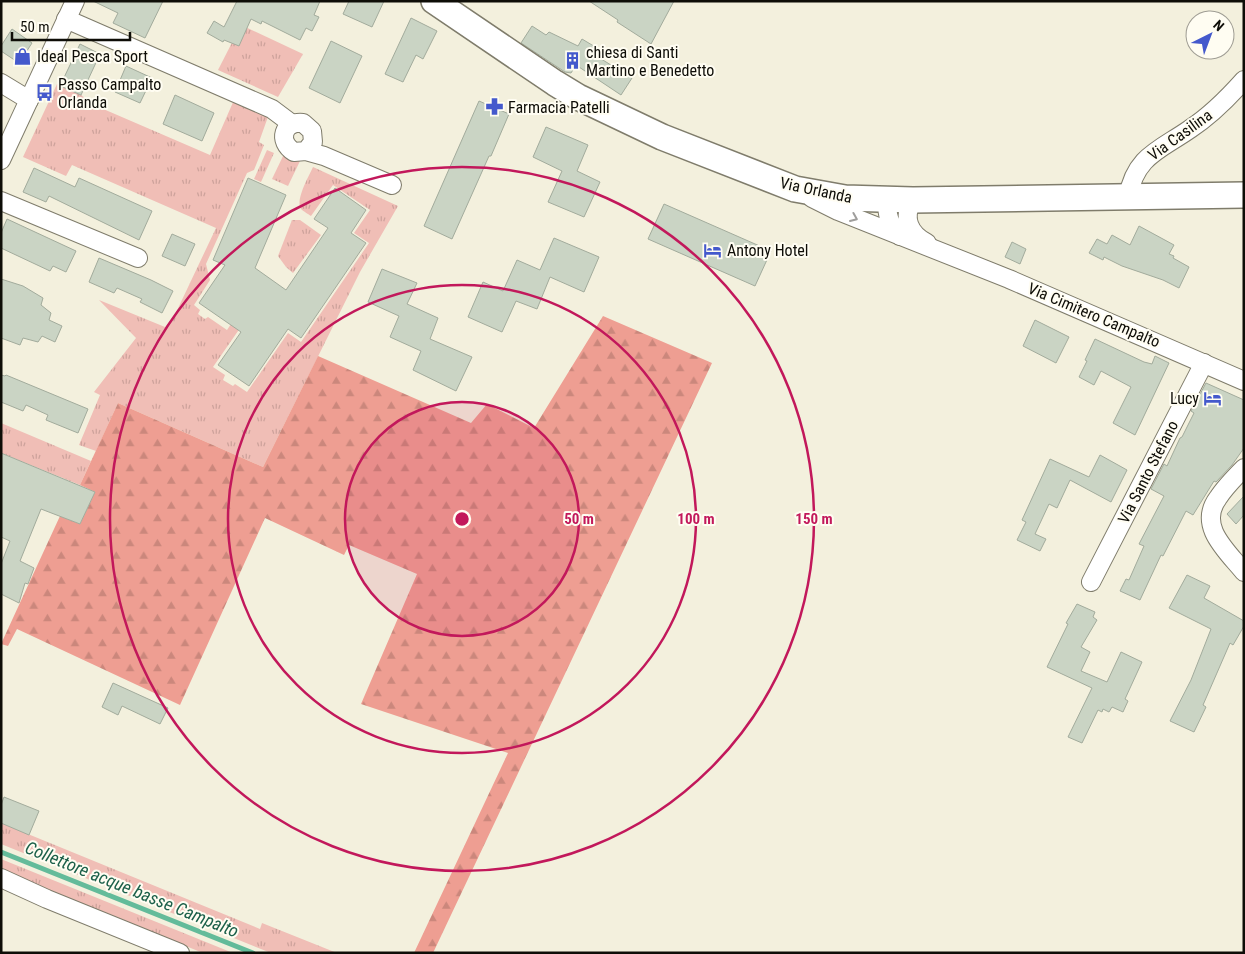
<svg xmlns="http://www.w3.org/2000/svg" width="1245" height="954" font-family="'Roboto Condensed',sans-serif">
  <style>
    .grass { fill: url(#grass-tufts) }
    .forest { fill: url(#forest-firs) }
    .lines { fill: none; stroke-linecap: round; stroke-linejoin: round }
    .stream { stroke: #63bb9a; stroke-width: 5 }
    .building { fill: #cad4c4; stroke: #a2ab9c }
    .minor-casing { stroke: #7f7c6b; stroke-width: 20 }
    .secondary-casing { stroke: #7f7c6b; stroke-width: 28 }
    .minor { stroke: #fff; stroke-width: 18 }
    .secondary { stroke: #fff; stroke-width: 25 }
    .oneway { stroke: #9f9e9c }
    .ring { fill: none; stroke: #c2185b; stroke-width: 2.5 }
    .labels { text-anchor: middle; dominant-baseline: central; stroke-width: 4; stroke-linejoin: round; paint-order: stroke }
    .poi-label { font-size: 16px; fill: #0e0d07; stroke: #fffdf2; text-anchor: start }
    .street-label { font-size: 16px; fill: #0e0d07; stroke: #fffdf2 }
    .water-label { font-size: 18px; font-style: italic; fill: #1c604a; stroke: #fffdf2 }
    .centre { fill: #c2185b; stroke: #fffdf2; stroke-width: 2.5 }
    .ring-label { font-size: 15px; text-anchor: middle; font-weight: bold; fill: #c2185b; stroke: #fffdf2; stroke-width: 4; stroke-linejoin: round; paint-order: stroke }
  </style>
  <defs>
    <pattern id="grass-tufts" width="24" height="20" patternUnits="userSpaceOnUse" patternTransform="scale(1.25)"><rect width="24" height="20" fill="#f0beb6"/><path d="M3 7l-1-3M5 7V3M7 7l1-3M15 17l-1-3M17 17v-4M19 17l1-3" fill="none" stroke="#cda29b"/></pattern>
    <pattern id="forest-firs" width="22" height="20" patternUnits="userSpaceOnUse" patternTransform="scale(1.25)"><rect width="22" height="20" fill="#ee9e92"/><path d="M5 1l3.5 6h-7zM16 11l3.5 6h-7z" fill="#cb877c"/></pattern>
  </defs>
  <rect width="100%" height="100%" fill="#f3f0dd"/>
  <g class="grass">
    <polygon points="241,25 303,54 278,97 218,70"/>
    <path d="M57,84L81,95L94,105L210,155L234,100L269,114L259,142L264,145L254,170L247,173L206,264L210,280L194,305L200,310L198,314L205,319L208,317L227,330L245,303V321L213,367L225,375L223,380L233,386L235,384L247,392L288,333L301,342L369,243L354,233L370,210L333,185L311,216C308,214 303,211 301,209C295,200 309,176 313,167L398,206L360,272L263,467L118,403L96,451L79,445L100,395L94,392L136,338L99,300L165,327L172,321L216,228L72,165L66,176L23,157Z"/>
    <polygon points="267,150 274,153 261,182 254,179"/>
    <polygon points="284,154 300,161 288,186 272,179"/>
    <polygon points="292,220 300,220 321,235 293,273 286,267 278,256"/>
    <polygon points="1,423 91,461 80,485 1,453"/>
    <polygon points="1,823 260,929 262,923 337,953 271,953 1,844"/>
    <polygon points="1,859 233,953 203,953 1,871"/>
  </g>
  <polygon class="forest" points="603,316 712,363 433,953 414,953 508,753 361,704 417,574 349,545 344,555 265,518 180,705 17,629 8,646 1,644 60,516 80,524 95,492 80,485 118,403 263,467 318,356 471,423 487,404 534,428"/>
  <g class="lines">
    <polyline class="stream" points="1,852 253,953"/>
  </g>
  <g class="building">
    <polygon points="93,1 163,1 145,38 113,23 118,13"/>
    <polygon points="237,1 320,1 314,15 319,17 312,31 306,28 300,40 262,21 261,24 251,19 239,46 224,40 223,42 207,33 214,21 224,27"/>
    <polygon points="349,1 384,1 372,27 343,14"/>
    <polygon points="589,1 674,1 651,44 617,22 618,20"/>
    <polygon points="411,18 437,31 423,59 416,55 403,82 385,74"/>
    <polygon points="532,26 546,35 549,32 578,46 582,39 602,51 598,57 632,78 621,95 576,65 571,73 565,72 521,43"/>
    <polygon points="12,29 32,43 19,63 1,51 1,46"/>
    <polygon points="331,41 362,56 340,103 309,88"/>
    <polygon points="80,44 100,54 81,95 60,86"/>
    <polygon points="126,66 152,78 140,103 115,92"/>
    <polygon points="175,95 214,113 202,141 163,124"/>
    <polygon points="479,101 509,114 491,156 489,156 452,239 424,226"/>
    <polygon points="546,127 588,145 577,171 600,182 584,217 548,202 562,171 533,157"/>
    <polygon points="34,168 75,187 79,178 152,211 139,240 49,196 46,202 23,192"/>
    <polygon points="248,178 286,195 255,268 286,290 328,228 314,219 335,188 366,210 351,233 366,243 301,338 288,329 249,386 218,365 241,332 199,303 225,265 213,260"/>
    <polygon points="664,204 771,251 755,286 648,239"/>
    <polygon points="7,219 76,251 66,272 53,266 50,271 1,248 1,233"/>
    <polygon points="1139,226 1174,245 1169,254 1174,256 1173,258 1189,267 1179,288 1163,280 1122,266 1104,257 1103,260 1089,253 1097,239 1107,244 1112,235 1130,245"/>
    <polygon points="172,234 195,244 185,266 162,256"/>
    <polygon points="554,238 599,257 584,292 550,277 537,309 516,301 502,332 468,317 483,282 503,291 517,260 540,270"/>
    <polygon points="1012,242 1026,249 1020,264 1005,257"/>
    <polygon points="99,258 151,280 173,291 162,313 140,302 142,299 117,288 114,293 89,282"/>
    <polygon points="382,269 417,283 407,304 438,318 430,339 472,357 456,391 413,370 421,351 390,337 399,316 368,302"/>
    <polygon points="1,279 23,286 43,298 41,305 51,313 49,320 62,326 55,342 42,336 38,342 23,338 20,345 1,338"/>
    <polygon points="1035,320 1069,337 1056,363 1023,346"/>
    <polygon points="1095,339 1144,362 1152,364 1155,356 1169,363 1135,435 1113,423 1131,387 1101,371 1094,385 1079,377 1087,361 1085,360"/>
    <polygon points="1,375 5,376 6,375 88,409 78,433 46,420 48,415 26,405 23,411 1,402"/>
    <polygon points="1206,383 1244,400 1244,448 1232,465 1216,482 1214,481 1193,515 1186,511 1163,556 1161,555 1140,600 1120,591 1126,579 1129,580 1144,546 1139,544 1164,496 1151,489 1164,464 1167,466 1180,438 1182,437 1194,413 1191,411"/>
    <polygon points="1,453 95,492 80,524 41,509 20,561 34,568 28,584 25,583 19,603 1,594 1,564 10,541 1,537"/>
    <polygon points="1100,455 1127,470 1111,502 1070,480 1057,508 1049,504 1035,534 1046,539 1040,551 1017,540 1026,522 1022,520 1050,459 1089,477"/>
    <polygon points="1244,496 1244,515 1236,524 1227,514"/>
    <polygon points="1187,575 1210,586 1204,598 1244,621 1244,626 1233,645 1230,643 1203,705 1206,707 1194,732 1170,721 1191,680 1211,629 1169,608"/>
    <polygon points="1077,604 1095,612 1093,617 1097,620 1081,647 1090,652 1081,671 1107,682 1121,652 1142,662 1125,699 1128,701 1123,712 1112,707 1109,712 1103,709 1102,712 1098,710 1082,743 1068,737 1092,688 1047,667 1068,624 1066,623"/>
    <polygon points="113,683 168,708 160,724 122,706 118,715 102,707"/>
    <polygon points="4,797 39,811 29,835 1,823 1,805"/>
  </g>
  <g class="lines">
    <defs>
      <g id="minor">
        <polyline points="66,19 272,109 292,124"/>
        <polyline points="1,83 29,100"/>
        <path d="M306,151L313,142L312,131L303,123C283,121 277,141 294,152L306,151L324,156L392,185"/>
        <polyline points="1,160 75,1"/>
        <path d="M1128,197C1135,156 1160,150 1190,129C1210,116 1228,98 1244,80"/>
        <polyline points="812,198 838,211 1009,279 1244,381"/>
        <path d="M887,199C887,218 889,222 900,236"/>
        <path d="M913,200C902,217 909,234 927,243"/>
        <polyline points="1,201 138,258"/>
        <path d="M1244,468C1235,477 1225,487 1218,498C1197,526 1227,551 1244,572"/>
        <polyline points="1091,582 1204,363"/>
        <polyline points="1,878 47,899 180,953"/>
      </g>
      <polyline id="secondary" points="434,1 555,83 578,97 662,137 795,189 845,198 913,200 1244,195"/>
    </defs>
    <use href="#minor" class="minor-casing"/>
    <use href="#secondary" class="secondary-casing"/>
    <use href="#minor" class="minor"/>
    <use href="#secondary" class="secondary"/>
  </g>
  <defs><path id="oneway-chevron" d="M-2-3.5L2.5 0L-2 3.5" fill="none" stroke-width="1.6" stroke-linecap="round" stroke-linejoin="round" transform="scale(1.25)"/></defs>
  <use class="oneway" href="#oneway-chevron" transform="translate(854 218) rotate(23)"/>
  <circle cx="462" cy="519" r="117" fill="#c2185b" fill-opacity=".12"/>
  <g class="ring">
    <circle cx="462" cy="519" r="117"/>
    <circle cx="462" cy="519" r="234"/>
    <circle cx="462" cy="519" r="352"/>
  </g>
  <defs>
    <symbol id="shop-bare" viewBox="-9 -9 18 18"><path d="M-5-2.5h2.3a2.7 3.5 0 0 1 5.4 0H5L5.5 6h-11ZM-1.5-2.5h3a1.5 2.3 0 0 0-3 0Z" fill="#4459cc" stroke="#fffdf2" stroke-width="2.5" paint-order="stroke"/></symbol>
    <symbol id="building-bare" viewBox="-9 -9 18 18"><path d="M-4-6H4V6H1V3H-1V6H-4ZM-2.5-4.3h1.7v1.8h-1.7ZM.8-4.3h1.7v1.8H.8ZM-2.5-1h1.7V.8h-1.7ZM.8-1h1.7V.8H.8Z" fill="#4459cc" stroke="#fffdf2" stroke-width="2.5" paint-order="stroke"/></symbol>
    <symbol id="bus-bare" viewBox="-9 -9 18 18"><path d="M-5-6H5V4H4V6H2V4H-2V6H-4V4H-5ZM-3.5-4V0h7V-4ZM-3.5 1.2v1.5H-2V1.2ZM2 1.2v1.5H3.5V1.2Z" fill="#4459cc" stroke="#fffdf2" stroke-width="2.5" paint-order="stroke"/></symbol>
    <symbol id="pharmacy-bare" viewBox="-9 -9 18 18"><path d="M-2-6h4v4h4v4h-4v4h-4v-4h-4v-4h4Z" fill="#4459cc" stroke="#fffdf2" stroke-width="2.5" paint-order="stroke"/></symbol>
    <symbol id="hotel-bare" viewBox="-9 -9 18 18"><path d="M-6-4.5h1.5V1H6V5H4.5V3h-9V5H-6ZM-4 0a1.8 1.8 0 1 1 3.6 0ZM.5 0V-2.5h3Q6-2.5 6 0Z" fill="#4459cc" stroke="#fffdf2" stroke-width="2.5" paint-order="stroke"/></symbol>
  </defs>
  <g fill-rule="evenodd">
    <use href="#shop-bare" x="10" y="44" width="25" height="25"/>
    <use href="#building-bare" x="560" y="48" width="25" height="25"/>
    <use href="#bus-bare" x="32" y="80" width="25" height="25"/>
    <use href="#pharmacy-bare" x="482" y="94" width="25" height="25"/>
    <use href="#hotel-bare" x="700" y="238" width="25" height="25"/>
    <use href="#hotel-bare" x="1200" y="386" width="25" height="25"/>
  </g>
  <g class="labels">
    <g class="poi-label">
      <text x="586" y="52">chiesa di Santi<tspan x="586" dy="18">Martino e Benedetto</tspan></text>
      <text x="37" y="56">Ideal Pesca Sport</text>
      <text x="58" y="84">Passo Campalto<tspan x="58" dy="18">Orlanda</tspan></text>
      <text x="508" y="107">Farmacia Patelli</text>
      <text x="727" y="250">Antony Hotel</text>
      <text x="1199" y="398" text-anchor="end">Lucy</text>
    </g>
    <g class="street-label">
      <text transform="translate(1180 135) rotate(-36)">Via Casilina</text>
      <text transform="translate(816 190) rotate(12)">Via Orlanda</text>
      <text transform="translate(1094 315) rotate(23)">Via Cimitero Campalto</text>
      <text transform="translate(1148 472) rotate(-63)">Via Santo Stefano</text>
    </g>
    <g class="water-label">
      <text transform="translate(132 889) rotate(22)">Collettore acque basse Campalto</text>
    </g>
  </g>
  <circle cx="462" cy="519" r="8" class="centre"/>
  <g class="ring-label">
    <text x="579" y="524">50 m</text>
    <text x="696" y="524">100 m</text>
    <text x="814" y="524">150 m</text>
  </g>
  <rect width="1245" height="954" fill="none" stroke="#0e0d07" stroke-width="5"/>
  <g transform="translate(1210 35) rotate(42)"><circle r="24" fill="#fffdf2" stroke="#9f9d94"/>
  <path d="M0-4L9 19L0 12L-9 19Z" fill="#4459cc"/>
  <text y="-8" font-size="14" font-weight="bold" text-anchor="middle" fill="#0e0d07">N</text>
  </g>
  <path d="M12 32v8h118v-8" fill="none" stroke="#0e0d07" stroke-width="2.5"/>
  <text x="20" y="32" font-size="15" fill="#0e0d07" stroke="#fffdf2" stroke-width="4" paint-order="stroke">50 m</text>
</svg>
